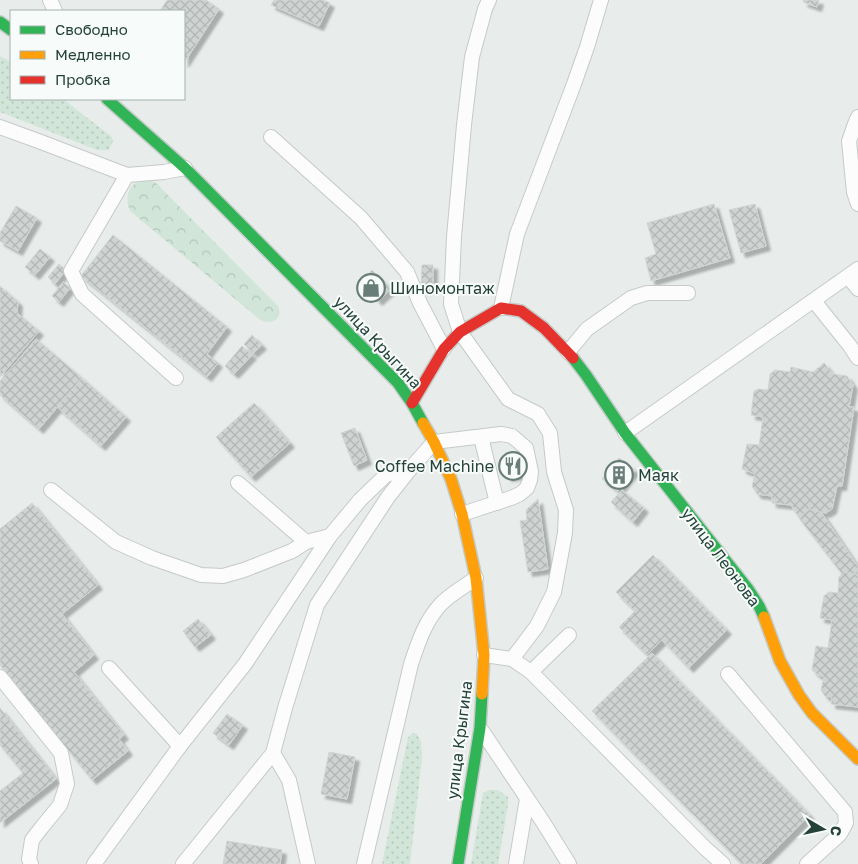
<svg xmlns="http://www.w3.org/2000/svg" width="858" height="864" font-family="'Golos Text',sans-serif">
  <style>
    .grass { fill: url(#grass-dots) }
    .forest { fill: url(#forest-crowns) }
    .building { fill: url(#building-cross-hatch); stroke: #d1d6d4; filter: url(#shadow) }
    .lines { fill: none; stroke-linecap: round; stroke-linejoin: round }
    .lane-casing { stroke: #c5cac8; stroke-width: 16 }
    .fast-casing { stroke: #c3cbc8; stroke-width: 14 }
    .slow-casing { stroke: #c3cbc8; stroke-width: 14 }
    .jam-casing { stroke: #c3cbc8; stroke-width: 14 }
    .lane { stroke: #fcfcfc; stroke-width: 14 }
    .fast { stroke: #30b455; stroke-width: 11 }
    .slow { stroke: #ff9f0a; stroke-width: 11 }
    .jam { stroke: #e5322d; stroke-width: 11 }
    .labels { text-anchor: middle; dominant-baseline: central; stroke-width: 4; stroke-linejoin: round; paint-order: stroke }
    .poi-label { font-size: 16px; fill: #24423a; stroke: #f7fbf9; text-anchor: start }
    .street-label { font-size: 16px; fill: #24423a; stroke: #f7fbf9 }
  </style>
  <defs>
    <pattern id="grass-dots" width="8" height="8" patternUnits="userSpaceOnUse" patternTransform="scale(1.25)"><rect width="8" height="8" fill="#d1e6d8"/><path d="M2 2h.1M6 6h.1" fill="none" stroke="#b3c6ba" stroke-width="1.8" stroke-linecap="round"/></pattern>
    <pattern id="forest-crowns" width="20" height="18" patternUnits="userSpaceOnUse" patternTransform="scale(1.25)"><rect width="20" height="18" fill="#d1e6d8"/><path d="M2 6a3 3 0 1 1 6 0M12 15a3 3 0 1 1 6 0" fill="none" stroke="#b3c6ba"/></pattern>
    <pattern id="building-cross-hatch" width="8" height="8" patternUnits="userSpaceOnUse" patternTransform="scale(1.25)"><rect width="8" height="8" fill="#cfd4d2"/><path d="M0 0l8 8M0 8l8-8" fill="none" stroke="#b2b7b5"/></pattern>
    <filter id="shadow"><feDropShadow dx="4.5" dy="4.5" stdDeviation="1" flood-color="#0004"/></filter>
  </defs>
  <rect width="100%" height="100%" fill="#e8edeb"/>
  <g class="grass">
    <polygon points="0,56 11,62 11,99 63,99 112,137 113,141 109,150 97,150 0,112"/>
    <polygon points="413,733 417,734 421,742 422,758 410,864 382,864 408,737"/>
    <polygon points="489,790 498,790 508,797 508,805 498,864 471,864 483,793"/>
  </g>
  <path class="forest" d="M150,180L156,183L278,306C284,320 271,326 259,319L130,211C125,200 127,184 141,181C144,180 147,180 150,180Z"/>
  <g class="building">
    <polygon points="167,0 206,0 219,9 184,63 184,11 160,11"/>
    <polygon points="274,0 323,0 330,3 319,26 271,5"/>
    <polygon points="804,0 819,0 817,7 803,2"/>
    <polygon points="714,204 730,258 651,281 645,258 656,254 647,223"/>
    <polygon points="755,204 766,246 741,253 729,210"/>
    <polygon points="16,206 37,218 18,251 0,241 0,233"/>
    <polygon points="113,235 227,327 207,354 218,363 207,377 81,276"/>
    <polygon points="40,249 50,257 35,275 25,267"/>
    <polygon points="59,264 66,270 55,284 48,277"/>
    <polygon points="422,265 433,265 433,289 421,289"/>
    <polygon points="372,270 391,289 378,301 360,282"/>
    <polygon points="63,282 70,288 59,302 52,296"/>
    <polygon points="0,286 18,302 17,313 39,331 0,377"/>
    <polygon points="252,335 262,345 253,353 244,344"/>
    <polygon points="36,339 82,378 39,429 0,395 0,381"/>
    <polygon points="242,346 252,355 234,374 225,366"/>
    <polygon points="824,363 833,374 847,376 853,385 849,407 854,407 842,486 837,486 832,509 826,513 808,509 799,518 791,505 772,503 772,496 757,494 752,486 755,474 742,469 747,444 759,445 760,439 763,417 751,415 754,391 758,389 768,390 770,374 775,370 790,372 791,367 813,372"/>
    <polygon points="82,378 126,417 101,446 57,407"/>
    <polygon points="254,403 290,443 251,477 216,437"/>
    <polygon points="355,428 367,460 354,466 341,433"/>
    <polygon points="518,457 521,475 507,477 505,459"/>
    <polygon points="619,458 635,470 618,491 602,479"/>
    <polygon points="622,490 644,508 633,522 611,502"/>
    <polygon points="538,499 548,569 528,572 520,521 527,520 526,510"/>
    <polygon points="32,503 98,585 62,614 94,655 74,672 124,735 119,739 128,751 92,780 0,665 0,529"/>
    <polygon points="808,509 821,512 858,567 858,575 844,572 842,574 799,518"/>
    <polygon points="653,555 727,630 689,668 662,640 647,655 619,627 635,611 616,592"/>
    <polygon points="844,572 858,575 858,707 831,704 832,697 825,696 821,690 824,677 818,675 812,670 816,646 828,648 832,620 820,618 824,596 829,592 838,593 839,577"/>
    <polygon points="198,619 211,635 195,647 183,631"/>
    <polygon points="652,653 810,815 761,864 742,864 592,711"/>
    <polygon points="0,708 56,779 0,823 0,791 23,773 0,745"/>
    <polygon points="227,714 243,725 229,745 213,733"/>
    <polygon points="329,752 355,757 347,799 321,794"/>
    <polygon points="227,841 282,850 280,864 223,864"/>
  </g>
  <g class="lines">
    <defs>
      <g id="lane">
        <polyline points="50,0 55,11"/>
        <polyline points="489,0 485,9 472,57 464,125 454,237 451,304 460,332 508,399 538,414 550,433 554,472 566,510 565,533 554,592 537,626 512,659"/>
        <polyline points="858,117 855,124 849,141 854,192 858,204"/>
        <polyline points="0,127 41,142 127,175 164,172 185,168"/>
        <polyline points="271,137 361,218 407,272 420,303 444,349"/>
        <polyline points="127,175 71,271 82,294 176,378"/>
        <polyline points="848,276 858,289"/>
        <polyline points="814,301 850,346 858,358"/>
        <polyline points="501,308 517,234 574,84 587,47 601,0"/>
        <polyline points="568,352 587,329 631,298 647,293 688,293"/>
        <polyline points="625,433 858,269"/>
        <polyline points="481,437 497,503"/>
        <polyline points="238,483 306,542"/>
        <polyline points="51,490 116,542 152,558 201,575 223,576 244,570 292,551 306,542 330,536"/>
        <polyline points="484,655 512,659 531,672 705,848 723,864"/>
        <polyline points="109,668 180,746"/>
        <polyline points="531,672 569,635"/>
        <polyline points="728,674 845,812 846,823 840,834 807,864"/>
        <polyline points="0,677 61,753 67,784 60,805 42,827 32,840 29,859 31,864"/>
        <polyline points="482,731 543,822 569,864"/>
        <polyline points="273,753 289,780 308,864"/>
        <polyline points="94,864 180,746 245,664 330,536 360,500 386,475 411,468 434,442 501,434 512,436 526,448 531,472 530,480 527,488 520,494 511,498 462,514"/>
        <polyline points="183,864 273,753 285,708 317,605 388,497 411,468"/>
        <path d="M364,864L411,664C418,643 425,621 441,604C449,595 465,586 476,578"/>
        <polyline points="516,864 527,799"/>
      </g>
      <g id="fast">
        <polyline points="0,22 11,30"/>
        <polyline points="107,99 185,168 398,383 412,403 423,423"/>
        <polyline points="573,358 586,375 625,433 748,589 759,606 764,617"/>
        <polyline points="458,864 480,728 482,694"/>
      </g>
      <g id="slow">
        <polyline points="423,423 434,442 451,479 462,514 476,578 484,655 482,694"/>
        <polyline points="764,617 780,661 799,695 812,713 858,759"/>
      </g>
      <polyline id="jam" points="412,403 444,349 460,332 501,308 521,311 544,328 573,358"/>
    </defs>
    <use href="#lane" class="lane-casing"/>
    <use href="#fast" class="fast-casing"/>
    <use href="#slow" class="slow-casing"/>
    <use href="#jam" class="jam-casing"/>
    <use href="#lane" class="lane"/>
    <use href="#fast" class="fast"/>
    <use href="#slow" class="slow"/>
    <use href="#jam" class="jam"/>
  </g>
  <defs>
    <symbol id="shop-ring" viewBox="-11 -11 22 22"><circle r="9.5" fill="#f7fbf9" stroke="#697e78" stroke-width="1.5"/><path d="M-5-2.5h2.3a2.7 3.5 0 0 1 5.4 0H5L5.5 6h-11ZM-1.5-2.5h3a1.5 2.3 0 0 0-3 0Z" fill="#697e78"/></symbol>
    <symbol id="restaurant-ring" viewBox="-11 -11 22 22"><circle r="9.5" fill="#f7fbf9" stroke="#697e78" stroke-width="1.5"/><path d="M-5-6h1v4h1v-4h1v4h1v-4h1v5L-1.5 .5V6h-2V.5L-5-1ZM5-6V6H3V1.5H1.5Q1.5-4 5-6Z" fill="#697e78"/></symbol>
    <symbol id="building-ring" viewBox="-11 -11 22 22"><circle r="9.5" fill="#f7fbf9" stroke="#697e78" stroke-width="1.5"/><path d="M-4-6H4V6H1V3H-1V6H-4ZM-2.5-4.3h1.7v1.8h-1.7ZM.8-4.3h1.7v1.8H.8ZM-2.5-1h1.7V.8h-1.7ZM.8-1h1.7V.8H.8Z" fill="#697e78"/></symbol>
  </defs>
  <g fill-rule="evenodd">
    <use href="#shop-ring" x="355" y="272" width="32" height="32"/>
    <use href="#restaurant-ring" x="497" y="450" width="32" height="32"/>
    <use href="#building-ring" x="603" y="459" width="32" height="32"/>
  </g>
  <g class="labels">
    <g class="poi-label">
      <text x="390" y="288">Шиномонтаж</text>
      <text x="494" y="466" text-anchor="end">Coffee Machine</text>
      <text x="638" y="475">Маяк</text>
    </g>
    <g class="street-label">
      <text transform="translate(378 342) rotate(47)">улица Крыгина</text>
      <text transform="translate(721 557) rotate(53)">улица Леонова</text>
      <text transform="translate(459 740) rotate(-83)">улица Крыгина</text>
    </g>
  </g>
  <rect x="10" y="10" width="175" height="90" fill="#f7fbf9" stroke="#a3b1ad"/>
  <rect x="20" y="26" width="25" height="8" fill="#30b455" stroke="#a3b1ad"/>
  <text x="55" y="35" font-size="15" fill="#24423a">Свободно</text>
  <rect x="20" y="51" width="25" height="8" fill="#ff9f0a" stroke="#a3b1ad"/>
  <text x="55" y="60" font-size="15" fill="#24423a">Медленно</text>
  <rect x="20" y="76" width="25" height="8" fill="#e5322d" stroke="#a3b1ad"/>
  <text x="55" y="85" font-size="15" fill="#24423a">Пробка</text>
  <g transform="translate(823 829) rotate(99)" stroke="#f7fbf9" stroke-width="4" paint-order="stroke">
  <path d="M0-4L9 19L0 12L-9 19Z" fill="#24423a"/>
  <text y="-8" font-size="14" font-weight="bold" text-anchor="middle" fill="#24423a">С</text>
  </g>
</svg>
